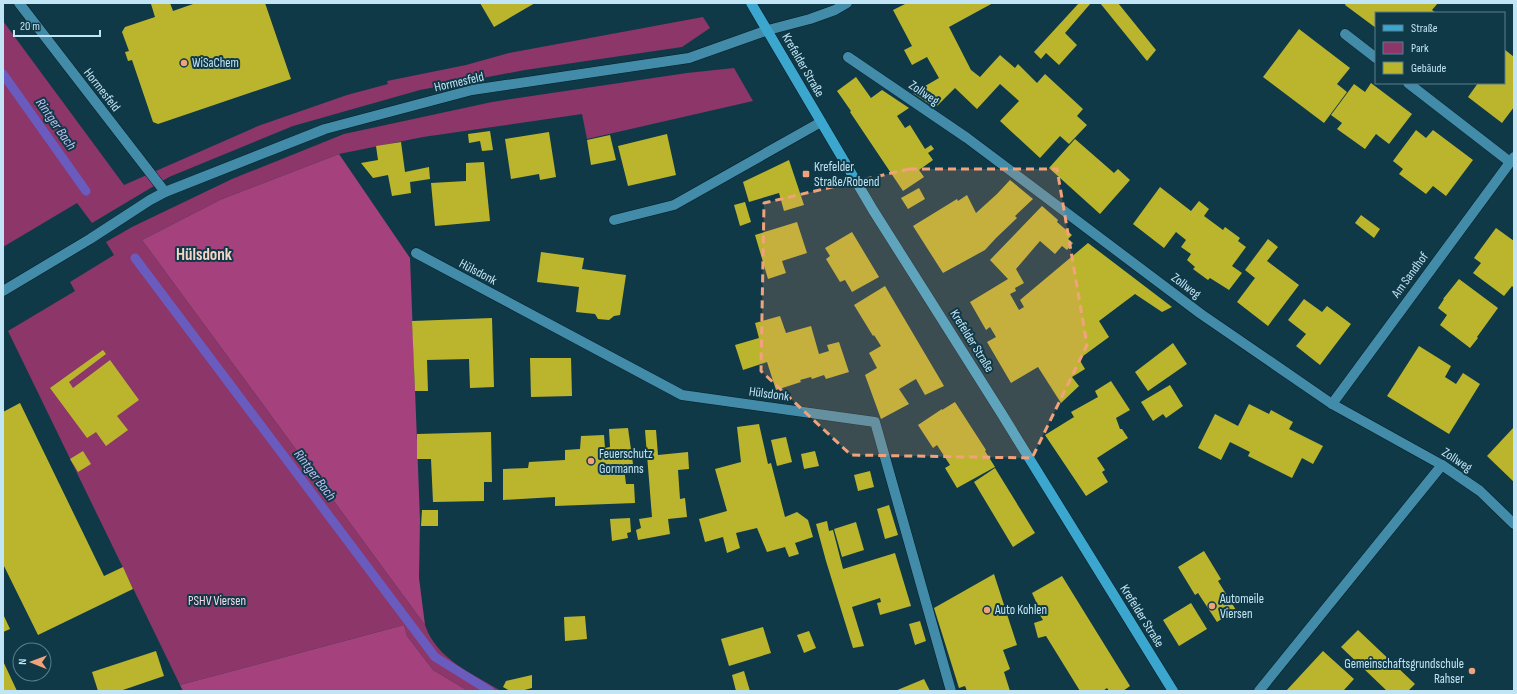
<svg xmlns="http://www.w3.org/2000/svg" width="1517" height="694" font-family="'Sofia Sans Condensed',sans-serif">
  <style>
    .green { fill: #8c3669 }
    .forest { fill: #a5417c }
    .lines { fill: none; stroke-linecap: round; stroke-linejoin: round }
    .stream { stroke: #6a5cbe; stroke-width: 9 }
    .building { fill: #bbb52e }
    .minor-casing { stroke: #071e27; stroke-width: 11 }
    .major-casing { stroke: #071e27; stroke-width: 11 }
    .minor { stroke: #428ca9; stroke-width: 10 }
    .major { stroke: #3ba6ce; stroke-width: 10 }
    .marked { fill: #f1a27b; fill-opacity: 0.2; stroke: #f1a27b; stroke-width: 3; stroke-dasharray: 8 5; stroke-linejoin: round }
    .poi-dot { fill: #f1a27b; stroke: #103948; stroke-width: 1.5 }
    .labels { text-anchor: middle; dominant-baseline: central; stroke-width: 4; stroke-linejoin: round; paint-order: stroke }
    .poi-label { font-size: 13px; fill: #c2e5f5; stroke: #103948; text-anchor: start }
    .street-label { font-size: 13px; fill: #c2e5f5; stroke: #103948 }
    .park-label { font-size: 13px; fill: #f6dae8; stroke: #103948 }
    .water-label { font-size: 14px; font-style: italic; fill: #c2bff2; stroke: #103948 }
    .district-label { font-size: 17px; font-weight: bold; fill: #f4d5c7; stroke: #103948 }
  </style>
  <rect width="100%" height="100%" fill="#103948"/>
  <g class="green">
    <polygon points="703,17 710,28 682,47 525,70 420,90 293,126 169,177 92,223 77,203 3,247 3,21 124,185 258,126 347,95 388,84 387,81 466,65 509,53"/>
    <path d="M734,68L753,101L587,139L582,114L423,137L339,154L222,199L142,240L425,625C437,660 472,673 501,691H468L433,670L407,636L404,625L180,685L8,331L75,291L70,282L114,255L106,242L132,227L232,179L344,134L492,102L687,73Z"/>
  </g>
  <g class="forest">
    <polygon points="339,154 410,258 420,520 419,578 425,625 142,240 222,199"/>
    <polygon points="404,625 407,636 433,670 468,691 183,691 180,685"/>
  </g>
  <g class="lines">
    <g class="stream">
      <polyline points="3,74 86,191"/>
      <polyline points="135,258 435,657 490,691"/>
    </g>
  </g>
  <g class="building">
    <polygon points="156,3 170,3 173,11 196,3 265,3 291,79 158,124 153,122 132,60 128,61 125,52 129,51 122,32 125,27 155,17 151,4"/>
    <polygon points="480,3 535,3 494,27"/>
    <polygon points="907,3 993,3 949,27 971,70 980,77 1000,55 1015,68 1018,64 1037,83 1045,74 1083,109 1077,116 1087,125 1069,144 1060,136 1040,158 1000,121 1019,101 1000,84 977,109 955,88 935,108 913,93 939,78 927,57 912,65 904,50 912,46 893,10"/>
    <polygon points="1079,3 1091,3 1065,33 1077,45 1059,65 1046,53 1041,59 1034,52"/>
    <polygon points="1100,3 1118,3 1156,50 1147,61"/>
    <polygon points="1346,3 1438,3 1432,10 1436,13 1376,13 1376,28 1345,5"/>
    <polygon points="1299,29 1350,68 1337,84 1347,92 1324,123 1263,77"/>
    <polygon points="1504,49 1514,57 1514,107 1502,123 1468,97 1478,83 1504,83"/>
    <polygon points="856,77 871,98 882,90 909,108 897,116 905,128 910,125 925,149 931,145 934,149 928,153 933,160 919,170 924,177 903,191 850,112 851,111 837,91"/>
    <polygon points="1371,83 1412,114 1389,144 1376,134 1365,149 1337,129 1342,123 1331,115 1354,84 1365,92"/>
    <polygon points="1416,130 1426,138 1433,130 1473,160 1446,196 1433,186 1426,194 1399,174 1403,169 1393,161"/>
    <polygon points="490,131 493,150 482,151 480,141 469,143 468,134"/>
    <polygon points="549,132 556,177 540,180 539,174 511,179 505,139"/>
    <polygon points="667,134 676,175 628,186 618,146"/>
    <polygon points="610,135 616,160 591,165 587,140"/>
    <polygon points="1075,139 1114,173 1118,169 1130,180 1100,214 1049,168"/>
    <polygon points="401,142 405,172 429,167 430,179 410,182 411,193 392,196 388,175 373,178 361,163 378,160 376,146"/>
    <polygon points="789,160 804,205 784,211 779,193 749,202 743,182"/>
    <polygon points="484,162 490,221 435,226 431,183 466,181 466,163"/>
    <polygon points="1010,180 1033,199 1015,216 1017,218 996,238 985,250 943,273 913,226 957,199 958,201 967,195 976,213 997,194"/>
    <polygon points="1160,187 1191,211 1199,201 1209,209 1204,216 1223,230 1225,227 1240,238 1238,241 1246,247 1232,266 1242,273 1229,290 1210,278 1208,280 1193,269 1195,267 1187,260 1191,254 1181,247 1186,240 1176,232 1164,248 1133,224"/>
    <polygon points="919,188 925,199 908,209 901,198"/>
    <polygon points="745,202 751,222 740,226 734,205"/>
    <polygon points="1042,206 1058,220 1057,222 1072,235 1068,239 1073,243 1067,250 1062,246 1055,254 1040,241 1016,269 1024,283 1015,288 1016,291 1010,294 1019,310 1024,307 1020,300 1088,243 1172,307 1162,312 1135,294 1099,321 1109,337 1079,359 1085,369 1072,377 1079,386 1061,403 1038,367 1011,383 987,342 996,337 990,327 986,330 970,302 1008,279 990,260"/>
    <polygon points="1361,215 1380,229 1374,238 1355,223"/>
    <polygon points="797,222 807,253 782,261 786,273 768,279 755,235"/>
    <polygon points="1496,228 1514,241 1514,288 1512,286 1504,296 1473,273 1481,263 1474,258"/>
    <polygon points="852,232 879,277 852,292 845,280 840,282 826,259 830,256 825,248"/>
    <polygon points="1268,239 1278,247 1267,261 1299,285 1268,326 1237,302 1255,278 1245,270"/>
    <polygon points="541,252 584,258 582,269 626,275 620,315 614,316 609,320 598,319 595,314 576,312 579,287 537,282"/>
    <polygon points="1459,279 1498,308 1477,337 1478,338 1470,348 1440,325 1447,315 1438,308 1444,299 1443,299"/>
    <polygon points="885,286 944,386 925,395 916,379 899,389 909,404 881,419 865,375 877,368 869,353 881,346 874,335 873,336 854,305"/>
    <polygon points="1304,299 1322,312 1327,306 1351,324 1320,365 1296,346 1306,334 1288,320"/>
    <polygon points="780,316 786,333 811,326 819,354 829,351 827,345 839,342 849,372 826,379 824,375 812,379 811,377 800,380 801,382 776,390 767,362 743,370 735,345 759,338 755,323"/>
    <polygon points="492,318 494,387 470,388 469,359 427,360 428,391 415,391 412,321"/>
    <polygon points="1173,343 1187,364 1148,391 1135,372"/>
    <polygon points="1419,346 1451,366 1445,377 1456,384 1463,373 1480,384 1449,434 1387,396"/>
    <polygon points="103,350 106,354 69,382 73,388 110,360 139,400 117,416 128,430 106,446 96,432 87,438 50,388"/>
    <polygon points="530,358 571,358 572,396 531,397"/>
    <polygon points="1111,381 1130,410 1116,418 1120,429 1122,429 1128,438 1097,458 1105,470 1102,472 1108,482 1086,496 1045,435 1074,417 1071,412 1098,397 1095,391"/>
    <polygon points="1170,385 1183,406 1166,418 1163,414 1153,421 1141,402"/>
    <polygon points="955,402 986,450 985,451 995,467 957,488 945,468 950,465 937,445 933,448 918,425 942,409 942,410"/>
    <polygon points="20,403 104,576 123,567 133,589 38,635 3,564 3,412"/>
    <polygon points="1249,404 1269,414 1271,410 1293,422 1289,429 1323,446 1313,464 1302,458 1292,478 1248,456 1250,452 1230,442 1221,460 1198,448 1215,414 1238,426"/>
    <polygon points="759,424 768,464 771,463 785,517 797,512 808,520 813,537 795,543 799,554 789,557 785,547 767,552 757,528 736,533 740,548 727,553 723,537 705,542 699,519 727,511 715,469 741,462 737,427"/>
    <polygon points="1514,427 1514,482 1487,456"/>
    <polygon points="628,428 633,464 625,467 625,476 626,484 634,484 635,503 555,506 555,497 503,500 503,469 528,468 529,462 565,460 565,450 580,449 581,436 604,435 605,448 610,447 609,429"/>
    <polygon points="645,430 656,430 658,455 688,452 689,469 678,470 680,499 685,498 687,517 668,519 670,534 638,540 636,530 641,528 639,519 652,517"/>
    <polygon points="491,432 492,482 484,482 484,501 433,502 431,459 417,459 417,434"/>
    <polygon points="786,437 792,462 777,466 771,440"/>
    <polygon points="83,451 91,464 78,472 70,459"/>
    <polygon points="815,451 819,466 804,469 801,454"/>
    <polygon points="995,468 1035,533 1013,547 974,482"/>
    <polygon points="870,471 874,487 858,491 854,475"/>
    <polygon points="889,505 898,535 885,539 877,509"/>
    <polygon points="422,510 438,510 438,526 421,526"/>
    <polygon points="630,518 631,532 627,533 628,538 612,541 610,519"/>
    <polygon points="827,521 829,531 833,530 843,569 895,553 911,606 880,615 877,603 881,602 880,598 852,607 864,646 853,648 826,561 816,524"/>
    <polygon points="856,522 864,550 842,557 834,529"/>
    <polygon points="1204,551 1221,579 1218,581 1236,610 1217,622 1198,593 1195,595 1178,567"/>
    <polygon points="994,574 1017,645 1003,650 1010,669 1004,672 1010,691 967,691 965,686 959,688 934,608"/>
    <polygon points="1062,576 1130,686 1123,691 1109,691 1107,688 1103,691 1080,691 1046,636 1038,638 1034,623 1043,620 1036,609 1039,608 1032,593"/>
    <polygon points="1191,603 1207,629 1179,646 1163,620"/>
    <polygon points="3,614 10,629 3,632"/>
    <polygon points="585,616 587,639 565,641 564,617"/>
    <polygon points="920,621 926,641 915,645 909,624"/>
    <polygon points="763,627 771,653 729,666 721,639"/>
    <polygon points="1358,630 1415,684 1408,691 1385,691 1386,690 1341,647"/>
    <polygon points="809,631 816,648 804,653 797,635"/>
    <polygon points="156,651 164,676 120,691 98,691 92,672"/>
    <polygon points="1323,651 1354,679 1344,690 1346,691 1286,691"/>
    <polygon points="3,661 17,691 3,691"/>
    <polygon points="744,671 750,691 736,691 732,675"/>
    <polygon points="532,675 532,688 521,691 510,691 503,687 506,681"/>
    <polygon points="924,679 930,691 895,691"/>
  </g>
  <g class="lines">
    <defs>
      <g id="minor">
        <polyline points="19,3 165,192"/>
        <polyline points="1345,34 1376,58"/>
        <polyline points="848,57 967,138 1201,314 1332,404 1442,465 1480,491 1514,524"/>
        <polyline points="1408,83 1510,162"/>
        <polyline points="614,220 674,205 821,122"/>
        <polyline points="416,253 682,395 875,422 951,691"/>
        <polyline points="3,291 90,239 150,200 165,192 325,129 472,90 689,58 768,30 810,19 835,10 847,3"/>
        <polyline points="1332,404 1514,157"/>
        <polyline points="1259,691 1442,465"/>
      </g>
      <polyline id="major" points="751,3 873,210 1000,411 1173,691"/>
    </defs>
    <use href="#minor" class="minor-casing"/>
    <use href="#major" class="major-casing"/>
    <use href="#minor" class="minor"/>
    <use href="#major" class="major"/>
  </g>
  <path class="marked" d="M909,169H1057L1087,345L1032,458L851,455L761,371L764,203Z"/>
  <g class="poi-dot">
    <circle cx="184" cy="63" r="4"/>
    <rect x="802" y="170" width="8" height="8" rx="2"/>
    <circle cx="591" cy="461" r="4"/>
    <circle cx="1212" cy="606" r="4"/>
    <circle cx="987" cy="610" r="4"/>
    <circle cx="1472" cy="671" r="4"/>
  </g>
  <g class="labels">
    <g class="poi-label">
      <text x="192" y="63">WiSaChem</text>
      <text x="814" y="167">Krefelder<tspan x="814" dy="15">Straße/Robend</tspan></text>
      <text x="599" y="454">Feuerschutz<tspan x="599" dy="15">Gormanns</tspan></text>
      <text x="1220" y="599">Automeile<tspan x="1220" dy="15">Viersen</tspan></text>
      <text x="995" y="610">Auto Kohlen</text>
      <text x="1464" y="664" text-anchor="end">Gemeinschaftsgrundschule<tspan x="1464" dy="15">Rahser</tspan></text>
    </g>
    <g class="street-label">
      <text transform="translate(803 65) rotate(60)">Krefelder Straße</text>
      <text transform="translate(459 82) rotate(-13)">Hormesfeld</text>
      <text transform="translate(102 90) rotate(52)">Hormesfeld</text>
      <text transform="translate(924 93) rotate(34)">Zollweg</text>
      <text transform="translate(478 272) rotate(28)">Hülsdonk</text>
      <text transform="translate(1410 275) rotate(-54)">Am Sandhof</text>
      <text transform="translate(1186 286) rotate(37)">Zollweg</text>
      <text transform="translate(972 341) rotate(58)">Krefelder Straße</text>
      <text transform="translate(769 394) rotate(8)">Hülsdonk</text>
      <text transform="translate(1457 460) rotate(33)">Zollweg</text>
      <text transform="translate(1142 616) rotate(58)">Krefelder Straße</text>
    </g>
    <g class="park-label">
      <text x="217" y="601">PSHV Viersen</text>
    </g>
    <g class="water-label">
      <text transform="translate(56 124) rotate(55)">Rintger Bach</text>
      <text transform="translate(315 475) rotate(53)">Rintger Bach</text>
    </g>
    <g class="district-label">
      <text x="204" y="255">Hülsdonk</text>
    </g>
  </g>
  <rect width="1517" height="694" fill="none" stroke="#c2e5f5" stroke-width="8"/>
  <rect x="1375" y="12" width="130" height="72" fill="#103948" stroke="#577e8d"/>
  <rect x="1383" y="25" width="20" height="6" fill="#3ba6ce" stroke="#577e8d"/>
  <text x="1411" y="32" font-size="12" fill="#c2e5f5">Straße</text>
  <rect x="1383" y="42" width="20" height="12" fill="#8c3669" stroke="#577e8d"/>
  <text x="1411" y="52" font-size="12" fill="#c2e5f5">Park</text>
  <rect x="1383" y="62" width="20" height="12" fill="#bbb52e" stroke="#577e8d"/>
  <text x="1411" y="72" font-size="12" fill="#c2e5f5">Gebäude</text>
  <g transform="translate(32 662) rotate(271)"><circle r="19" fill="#103948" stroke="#577e8d"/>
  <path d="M0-3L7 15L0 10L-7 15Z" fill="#f1a27b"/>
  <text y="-6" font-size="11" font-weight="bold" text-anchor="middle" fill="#c2e5f5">N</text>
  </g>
  <path d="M14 30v6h86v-6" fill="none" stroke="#c2e5f5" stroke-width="2"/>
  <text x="20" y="30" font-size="12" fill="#c2e5f5" stroke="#103948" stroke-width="3" paint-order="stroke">20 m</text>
</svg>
